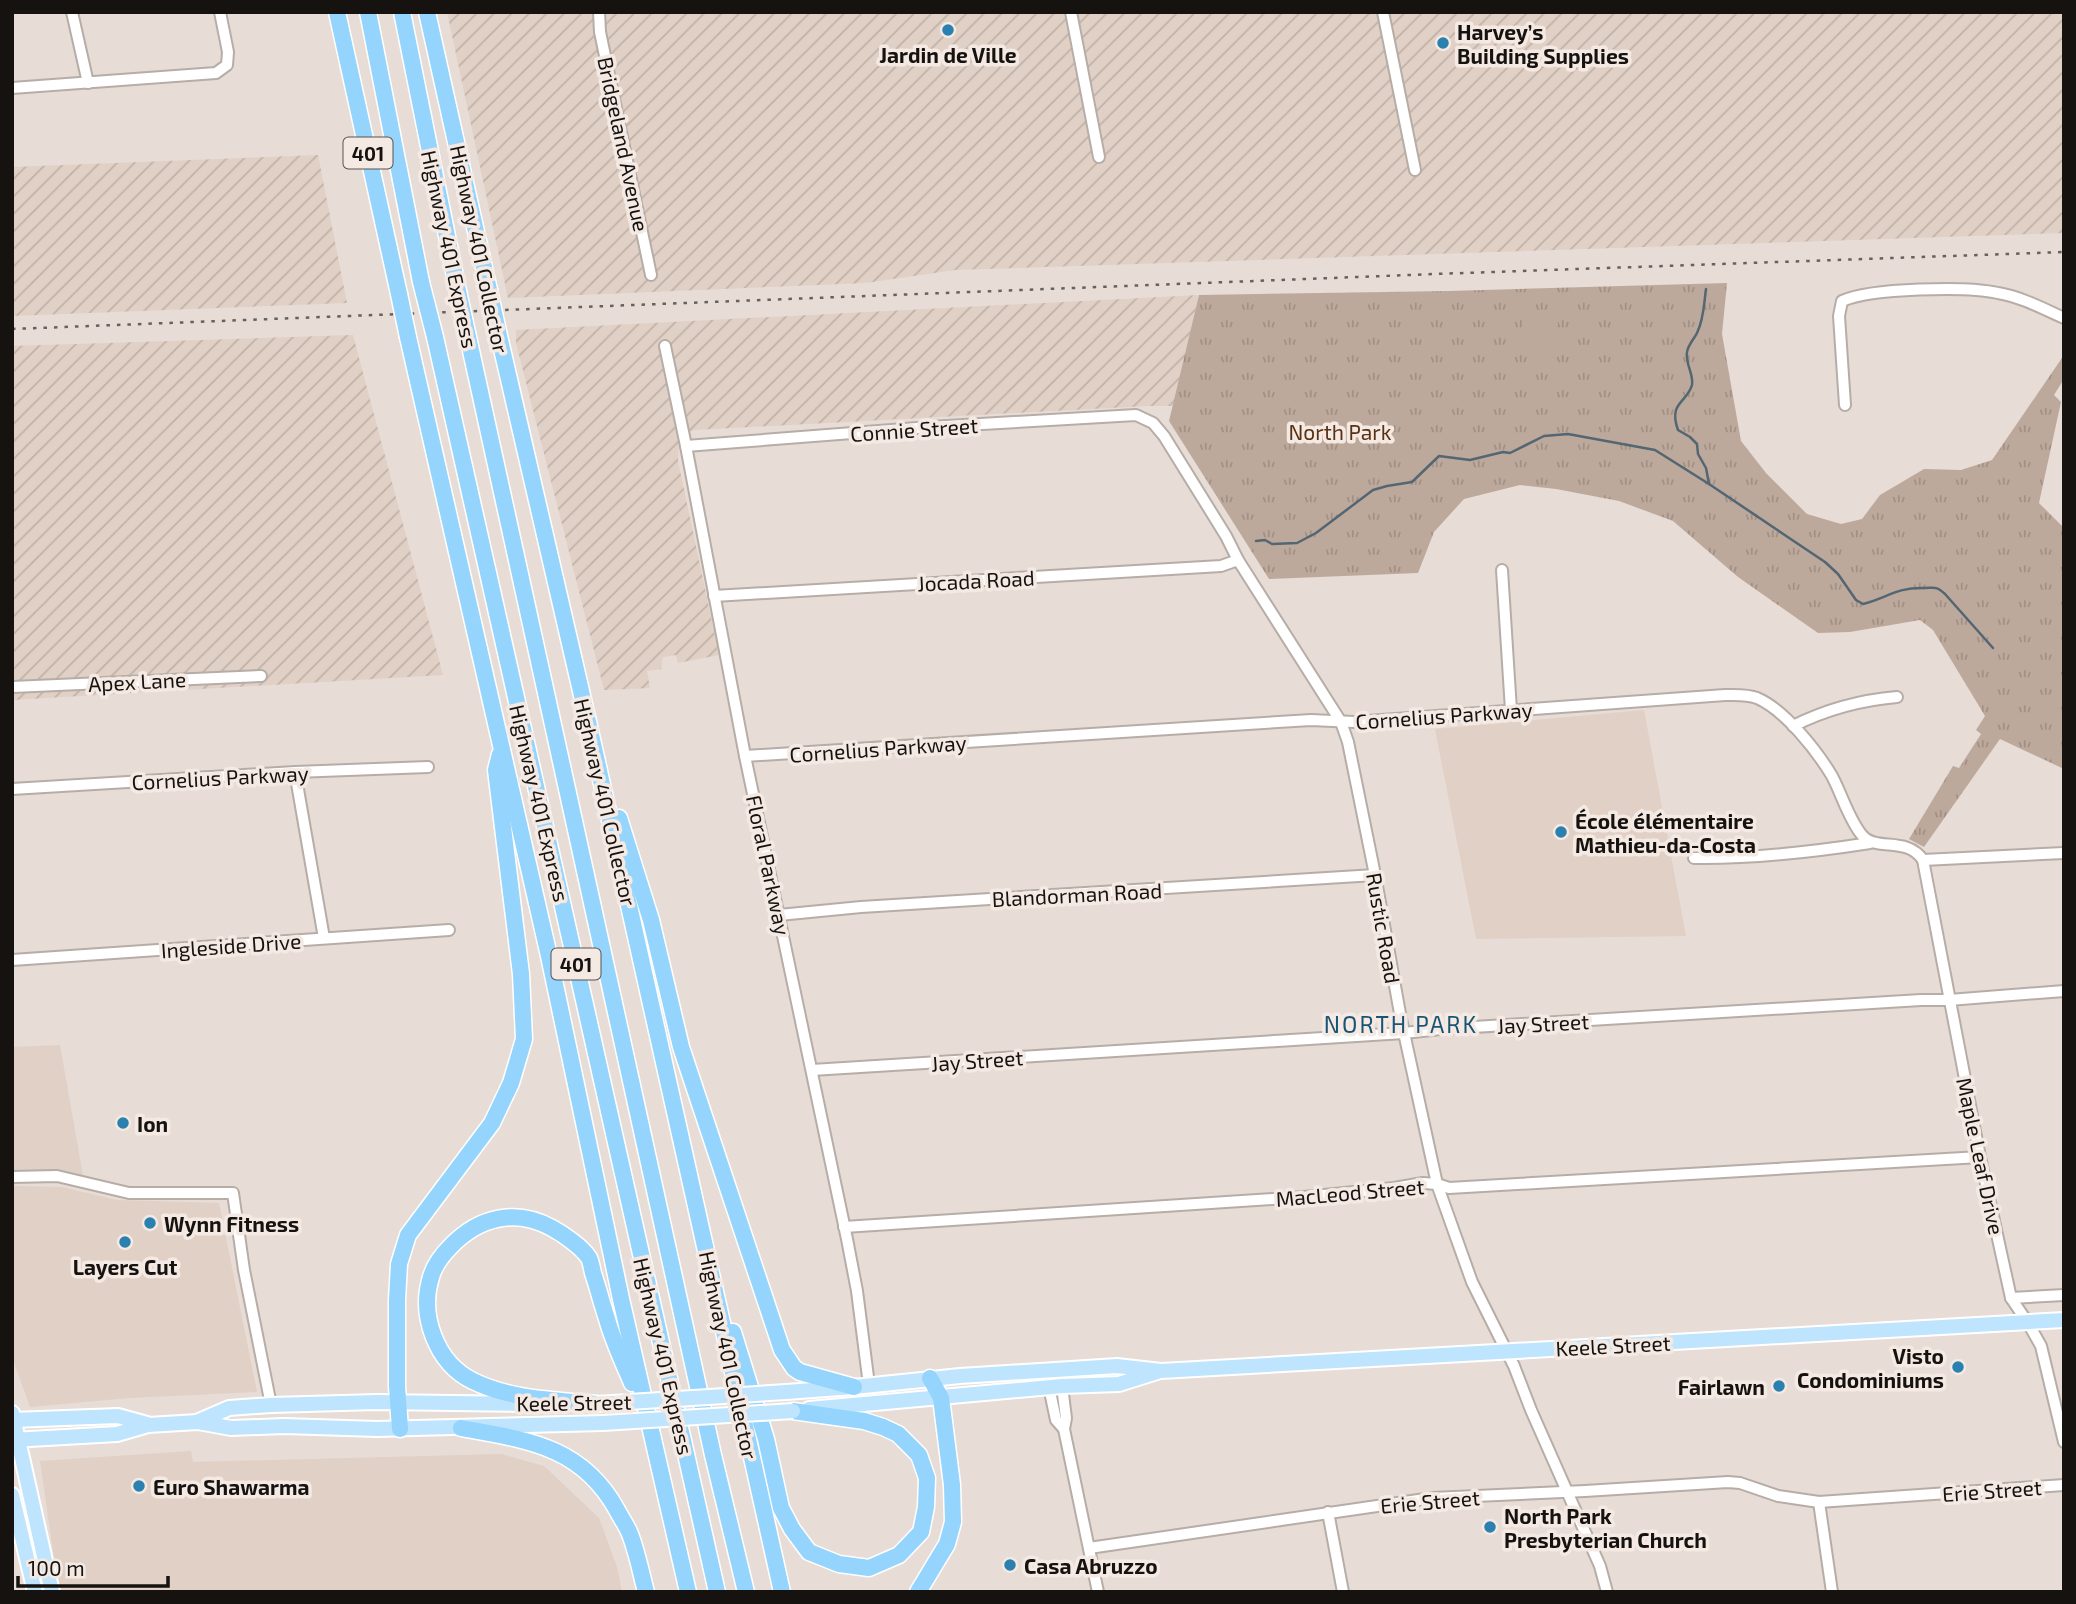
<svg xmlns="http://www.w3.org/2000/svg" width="2076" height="1604" font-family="'Exo 2',sans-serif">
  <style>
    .built { fill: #e1d0c5 }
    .industrial { fill: url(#industrial-furrows) }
    .park { fill: url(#park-tufts) }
    .pitch { fill: #bda99c }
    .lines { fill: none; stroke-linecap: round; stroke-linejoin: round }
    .stream { stroke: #536672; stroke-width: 2.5 }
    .minor-casing { stroke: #b7ada7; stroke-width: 14 }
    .major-casing { stroke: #fff; stroke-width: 18 }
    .highway-casing { stroke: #fff; stroke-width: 19 }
    .minor { stroke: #fff; stroke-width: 10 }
    .major { stroke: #bfe5fe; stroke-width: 14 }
    .highway { stroke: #95d4fd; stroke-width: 16 }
    .rail { stroke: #67615d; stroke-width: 2.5; stroke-dasharray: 3.5 7; stroke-linecap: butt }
    .major-bridge-casing { stroke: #fff; stroke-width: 18; stroke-linecap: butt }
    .highway-bridge-casing { stroke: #fff; stroke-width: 19; stroke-linecap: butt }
    .major-bridge { stroke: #bfe5fe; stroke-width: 14 }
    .highway-bridge { stroke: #95d4fd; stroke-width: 16 }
    .poi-dot { fill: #2a80af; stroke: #f4e9e3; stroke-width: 2.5 }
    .labels { text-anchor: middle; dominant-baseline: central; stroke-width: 7; stroke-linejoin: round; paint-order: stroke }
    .shield { fill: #f4e9e3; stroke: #58524f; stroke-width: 2 }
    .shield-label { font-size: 19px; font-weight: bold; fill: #15120f }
    .poi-label { font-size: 21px; font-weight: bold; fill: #15120f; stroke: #f4e9e3; text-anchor: start }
    .street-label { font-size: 21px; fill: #15120f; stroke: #f4e9e3 }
    .park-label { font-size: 21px; fill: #5a3112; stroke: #f4e9e3 }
    .neighbourhood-label { font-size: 23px; letter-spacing: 2px; fill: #195475; stroke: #f4e9e3 }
  </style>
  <defs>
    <pattern id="industrial-furrows" width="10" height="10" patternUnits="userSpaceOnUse" patternTransform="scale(1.75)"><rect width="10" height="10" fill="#e1d0c5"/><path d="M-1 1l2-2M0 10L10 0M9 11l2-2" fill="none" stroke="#c0b2a8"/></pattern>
    <pattern id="park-tufts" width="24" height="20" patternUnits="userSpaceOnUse" patternTransform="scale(1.75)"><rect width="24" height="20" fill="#bda99c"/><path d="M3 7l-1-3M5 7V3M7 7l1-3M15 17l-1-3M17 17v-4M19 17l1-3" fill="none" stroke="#a29085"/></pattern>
  </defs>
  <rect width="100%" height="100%" fill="#e7dcd6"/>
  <g class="built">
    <polygon points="1644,710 1686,936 1476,939 1435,729"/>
    <polygon points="60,1045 83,1176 12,1170 12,1047"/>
    <polygon points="12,1186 62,1187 117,1200 219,1203 257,1392 129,1398 30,1407 12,1357"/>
    <polygon points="191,1451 193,1462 501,1454 544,1466 599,1518 617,1567 622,1592 59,1592 40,1461"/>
  </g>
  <g class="industrial">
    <polygon points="447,12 2064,12 2064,233 955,270 866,283 508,298"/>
    <polygon points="318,155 347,303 12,316 12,167"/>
    <polygon points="1199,295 1173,406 1148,406 694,430 679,436 678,461 719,655 678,663 676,655 663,657 661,669 647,671 650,688 604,690 516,343 516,330"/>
    <polygon points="353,335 443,675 12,700 12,346"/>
  </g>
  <polygon class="park" points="1727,283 1722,334 1741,441 1766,473 1807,514 1841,524 1862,519 1880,495 1924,469 1961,470 1992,460 2064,355 2064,379 2054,395 2061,402 2039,503 2064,528 2064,769 2000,739 1924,847 1909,839 1953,766 1959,768 1981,734 1976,730 1985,716 1933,630 1920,620 1850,632 1818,633 1738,577 1673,521 1619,501 1556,489 1520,485 1464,499 1434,532 1418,573 1269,579 1169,421 1199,295 1449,291"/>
  <g class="pitch">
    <polygon points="1557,309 1558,326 1523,329 1521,312"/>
    <polygon points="1559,331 1560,347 1524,350 1523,334"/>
  </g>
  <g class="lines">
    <g class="stream">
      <path d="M1706,289C1704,303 1704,319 1697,333C1694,339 1688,345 1687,352C1685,364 1694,374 1692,385C1687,403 1668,402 1678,430L1690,437L1697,444L1698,454L1706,468L1709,484"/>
      <path d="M1256,541L1265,540L1272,544L1297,543L1316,533L1373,490L1387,486L1412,482L1439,456L1470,460L1503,452L1510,453L1544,436L1568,434L1655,450L1709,484L1825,562L1838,574L1856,600L1863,604C1887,598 1897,587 1924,588C1936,588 1936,586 1945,594L1993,648"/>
    </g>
    <defs>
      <g id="minor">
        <polyline points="72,12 88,83"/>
        <polyline points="599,12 600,32 651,275"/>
        <polyline points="1071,12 1099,157"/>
        <polyline points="1383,12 1415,170"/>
        <polyline points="12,88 216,73 227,65 228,52 220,12"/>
        <polyline points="665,346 686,446 745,756 847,1239 857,1291 869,1385"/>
        <path d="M1845,405L1839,316L1842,301C1871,288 1967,286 1998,293C2021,297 2042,308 2064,318"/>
        <polyline points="686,446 930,427 1136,415 1153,423 1164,436 1226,536 1238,560 1341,722 1348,742 1375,875 1401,1019 1437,1184 1472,1282 1514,1366 1531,1410 1600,1566 1607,1592"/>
        <polyline points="1502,570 1511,710"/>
        <polyline points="714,596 1221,566 1238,560"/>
        <polyline points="12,687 261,676"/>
        <path d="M1793,726C1825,710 1861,700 1897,697"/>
        <path d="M745,756L1311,720L1354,722L1725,695C1735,695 1747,694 1757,698C1785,710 1817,751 1832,776C1842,795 1848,817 1861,834C1875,853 1906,835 1923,860L2064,853"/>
        <polyline points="295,772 324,938"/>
        <polyline points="12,789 295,772 428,767"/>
        <path d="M1694,858C1753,859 1812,852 1870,843"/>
        <polyline points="1923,860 1980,1157 2011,1298 2028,1323 2041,1346 2064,1442"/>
        <polyline points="779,915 861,907 1375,875"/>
        <polyline points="12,960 449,930"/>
        <polyline points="812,1070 1404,1033 1441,1029 1921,1000 1949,1000 2064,991"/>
        <polyline points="12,1177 57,1176 129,1193 233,1193 244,1270 271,1405"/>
        <polyline points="844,1227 1304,1197 1394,1188 1423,1183 1437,1184 1449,1188 1980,1157"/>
        <polyline points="2011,1298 2064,1295"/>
        <polyline points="1062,1386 1066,1418 1064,1429 1098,1592"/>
        <polyline points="1064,1429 1056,1420 1049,1387 1056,1379 1071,1369"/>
        <polyline points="1819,1502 1832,1592"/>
        <polyline points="1328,1512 1343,1592"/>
        <polyline points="1089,1548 1432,1498 1585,1491 1728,1482 1740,1483 1778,1496 1819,1502 2064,1485"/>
      </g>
      <g id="major">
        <polyline points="786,1392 854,1387 960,1376 1117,1366 1161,1371 2064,1320"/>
        <polyline points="809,1409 1062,1386 1119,1384 1157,1372"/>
        <polyline points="12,1413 52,1592"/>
        <polyline points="12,1420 118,1416 147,1424"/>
        <polyline points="199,1421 229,1408 271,1405 377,1402 536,1404"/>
        <polyline points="12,1440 117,1434 148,1425 198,1422 231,1428 284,1426 377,1429 603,1423"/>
        <polyline points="12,1495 35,1592"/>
      </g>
      <g id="highway">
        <polyline points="337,12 399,294"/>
        <polyline points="368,12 421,282"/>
        <polyline points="402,12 458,291"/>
        <polyline points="427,12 489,290"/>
        <polyline points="499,336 587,717 782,1592"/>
        <polyline points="408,337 549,956 621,1299 688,1592"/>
        <polyline points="435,337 717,1592"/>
        <polyline points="468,337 713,1455 746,1592"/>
        <polyline points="619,818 651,920 681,1047 782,1350 794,1368 800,1372 854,1387"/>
        <polyline points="733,1332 766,1439 781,1508 792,1529 809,1552 839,1564 869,1568 899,1555 921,1532 926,1507 927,1478 919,1455 898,1434 883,1427 864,1421 793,1411"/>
        <path d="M597,1404C555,1400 512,1400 473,1381C436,1363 419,1315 431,1277C434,1266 443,1254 451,1246C479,1217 516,1208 552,1228C563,1234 582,1247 589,1258C591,1262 592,1269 593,1273C598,1288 602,1304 607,1319C613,1341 623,1362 632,1383"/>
        <path d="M461,1428C527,1440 582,1446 617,1510C621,1518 627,1526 630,1534C637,1552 641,1573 646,1592"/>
        <polyline points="400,1429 397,1386 397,1300 399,1264 408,1235 492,1123 511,1083 524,1039 521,974 496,770 500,754"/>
        <polyline points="918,1592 947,1544 953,1522 952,1485 941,1398 930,1378"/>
      </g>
    </defs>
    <use href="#minor" class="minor-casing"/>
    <use href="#major" class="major-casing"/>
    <use href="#highway" class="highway-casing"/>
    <use href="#minor" class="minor"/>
    <use href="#major" class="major"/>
    <use href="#highway" class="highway"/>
    <polyline class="rail" points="12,329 1435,274 2064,252"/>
    <defs>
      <g id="major-bridge">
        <polyline points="597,1404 786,1392"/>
        <polyline points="603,1423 793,1411"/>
      </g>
      <g id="highway-bridge">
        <polyline points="421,282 435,337"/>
        <polyline points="489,290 499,336"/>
        <polyline points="458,291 468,337"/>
        <polyline points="399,294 408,337"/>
      </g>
    </defs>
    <use href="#major-bridge" class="major-bridge-casing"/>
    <use href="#highway-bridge" class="highway-bridge-casing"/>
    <use href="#major-bridge" class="major-bridge"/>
    <use href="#highway-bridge" class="highway-bridge"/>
  </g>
  <g class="poi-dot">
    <circle cx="948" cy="30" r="7"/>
    <circle cx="1443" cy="43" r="7"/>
    <circle cx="1561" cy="832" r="7"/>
    <circle cx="123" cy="1123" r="7"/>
    <circle cx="150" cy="1223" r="7"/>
    <circle cx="125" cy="1242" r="7"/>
    <circle cx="1958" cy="1367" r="7"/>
    <circle cx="1779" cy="1386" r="7"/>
    <circle cx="139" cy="1486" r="7"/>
    <circle cx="1490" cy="1527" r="7"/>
    <circle cx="1010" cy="1565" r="7"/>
  </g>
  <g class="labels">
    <g class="shield">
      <rect x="343.5" y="137.5" width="49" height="31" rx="5"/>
      <rect x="551.5" y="948.5" width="49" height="31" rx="5"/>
    </g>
    <g class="shield-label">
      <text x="368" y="153">401</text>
      <text x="576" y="964">401</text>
    </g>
    <g class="poi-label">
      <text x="1457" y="31">Harvey’s<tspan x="1457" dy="24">Building Supplies</tspan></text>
      <text x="948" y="54" text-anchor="middle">Jardin de Ville</text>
      <text x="1575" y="820">École élémentaire<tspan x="1575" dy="24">Mathieu-da-Costa</tspan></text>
      <text x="137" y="1123">Ion</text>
      <text x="164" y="1223">Wynn Fitness</text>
      <text x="125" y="1266" text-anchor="middle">Layers Cut</text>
      <text x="1944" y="1355" text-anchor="end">Visto<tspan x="1944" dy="24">Condominiums</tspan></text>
      <text x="1765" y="1386" text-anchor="end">Fairlawn</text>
      <text x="153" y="1486">Euro Shawarma</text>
      <text x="1504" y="1515">North Park<tspan x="1504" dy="24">Presbyterian Church</tspan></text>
      <text x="1024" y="1565">Casa Abruzzo</text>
    </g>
    <g class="street-label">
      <text transform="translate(624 144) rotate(78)">Bridgeland Avenue</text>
      <text transform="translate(450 249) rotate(78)">Highway 401 Express</text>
      <text transform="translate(480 249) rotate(78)">Highway 401 Collector</text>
      <text transform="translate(914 429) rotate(-4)">Connie Street</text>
      <text transform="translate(976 580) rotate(-3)">Jocada Road</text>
      <text transform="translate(137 681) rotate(-3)">Apex Lane</text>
      <text transform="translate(1444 715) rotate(-4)">Cornelius Parkway</text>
      <text transform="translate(878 748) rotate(-4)">Cornelius Parkway</text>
      <text transform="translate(220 777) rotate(-3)">Cornelius Parkway</text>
      <text transform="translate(606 802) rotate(77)">Highway 401 Collector</text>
      <text transform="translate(540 803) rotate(77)">Highway 401 Express</text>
      <text transform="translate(769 865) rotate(78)">Floral Parkway</text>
      <text transform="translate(1077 894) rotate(-3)">Blandorman Road</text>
      <text transform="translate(1384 928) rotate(80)">Rustic Road</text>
      <text transform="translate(231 945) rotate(-4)">Ingleside Drive</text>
      <text transform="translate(1543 1023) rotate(-3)">Jay Street</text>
      <text transform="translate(977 1060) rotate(-4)">Jay Street</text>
      <text transform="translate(1981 1156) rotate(78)">Maple Leaf Drive</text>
      <text transform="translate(1350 1192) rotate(-5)">MacLeod Street</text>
      <text transform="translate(1613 1345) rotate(-3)">Keele Street</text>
      <text transform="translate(729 1355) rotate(78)">Highway 401 Collector</text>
      <text transform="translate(664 1356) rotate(77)">Highway 401 Express</text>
      <text transform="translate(574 1402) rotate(-1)">Keele Street</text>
      <text transform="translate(1992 1490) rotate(-4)">Erie Street</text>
      <text transform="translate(1430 1501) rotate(-5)">Erie Street</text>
    </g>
    <g class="park-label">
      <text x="1340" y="431">North Park</text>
    </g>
    <g class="neighbourhood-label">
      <text x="1401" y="1024">NORTH PARK</text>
    </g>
  </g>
  <rect width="2076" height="1604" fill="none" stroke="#15120f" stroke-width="28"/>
  <path d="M18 1576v10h150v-10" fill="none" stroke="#15120f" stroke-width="3.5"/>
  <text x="28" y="1576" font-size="21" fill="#15120f" stroke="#f4e9e3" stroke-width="5" paint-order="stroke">100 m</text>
</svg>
